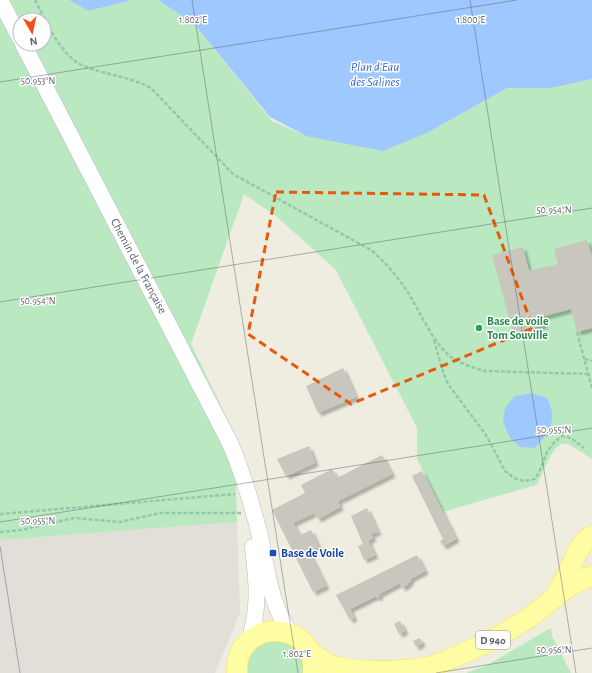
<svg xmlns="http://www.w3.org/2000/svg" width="592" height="673" font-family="'Alegreya Sans',sans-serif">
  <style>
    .industrial { fill: #e1dfd8 }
    .green { fill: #bae8c0; fill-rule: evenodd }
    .water { fill: #9fc8ff }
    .building { fill: #c9c6bd; filter: url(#shadow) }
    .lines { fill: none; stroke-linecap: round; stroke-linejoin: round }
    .tertiary-casing { stroke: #bbbdc3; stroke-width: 17 }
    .primary-casing { stroke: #fde34a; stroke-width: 21 }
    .path { stroke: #93c9aa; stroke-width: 2.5; stroke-dasharray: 4 2; stroke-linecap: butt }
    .tertiary { stroke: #fff; stroke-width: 16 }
    .primary { stroke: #fffda4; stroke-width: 20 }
    .marked { fill: none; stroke: #e8590c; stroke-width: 3; stroke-dasharray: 8 5; stroke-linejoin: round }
    .ticks { fill: none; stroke: #595c63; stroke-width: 1; stroke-opacity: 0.45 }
    .leisure-dot { fill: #2e9e5b; stroke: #fff; stroke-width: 1.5 }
    .transit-dot { fill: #1a4fb4; stroke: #fff; stroke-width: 1.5 }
    .labels { text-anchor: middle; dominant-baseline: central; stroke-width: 3; stroke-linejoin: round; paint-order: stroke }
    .shield { fill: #fff; stroke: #8b8d92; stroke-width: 1 }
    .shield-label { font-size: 11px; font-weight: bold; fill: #595c63 }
    .street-label { font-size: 12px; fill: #595c63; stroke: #fff }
    .leisure-label { font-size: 12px; font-weight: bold; fill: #27864d; stroke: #fff; text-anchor: start }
    .transit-label { font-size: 12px; font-weight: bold; fill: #164399; stroke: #fff; text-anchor: start }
    .water-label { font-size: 13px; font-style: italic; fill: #386ccc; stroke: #fff }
    .ticks-label { font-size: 10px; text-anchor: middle; fill: #595c63; stroke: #fff; stroke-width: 3; stroke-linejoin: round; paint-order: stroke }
  </style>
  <defs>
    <filter id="shadow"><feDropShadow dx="3.5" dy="3.5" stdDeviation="1" flood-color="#0004"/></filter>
  </defs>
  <rect width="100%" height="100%" fill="#eeede0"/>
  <polygon class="industrial" points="237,522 240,613 215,673 0,673 0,540"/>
  <g class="green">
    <path d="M0,0H69L90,11L132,0H158L194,24L272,121L306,136L429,132L507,88H551L592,79V459C584,454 575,447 567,444C551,440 544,476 536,485L443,512L417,459V428L336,270L276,216L244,194L191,344L239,443L236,484L237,522L0,540ZM20,20H44V44H20Z"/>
    <polygon points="551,628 552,636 571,673 466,673 487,665"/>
    <path d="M281,639L300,651L306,673H248C246,648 260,643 281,639Z"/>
  </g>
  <g class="water">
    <polygon points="69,0 132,0 89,11"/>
    <polygon points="158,0 592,0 592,79 551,88 507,88 429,132 383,151 306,136 270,117 194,24"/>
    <path d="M532,393L547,398C558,418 550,434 534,448L520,447L510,438L503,422L505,408L515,396Z"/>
  </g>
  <g class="building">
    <polygon points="587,240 592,256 592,328 577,332 571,309 541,317 544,325 513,333 492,255 523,247 529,271 558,264 554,249"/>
    <polygon points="343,368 356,397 318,413 306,386"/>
    <polygon points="309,446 315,463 286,476 277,459"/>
    <polygon points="382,455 392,474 338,501 340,507 318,519 314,513 293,523 300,535 311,530 319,547 309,552 326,586 313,592 272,510 305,493 301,485 332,469 337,478"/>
    <polygon points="422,471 456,539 443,546 440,541 443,539 412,476"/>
    <polygon points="367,508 378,532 371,534 373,538 368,541 375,555 364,560 358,546 363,544 351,516"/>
    <polygon points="417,555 425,571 410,579 411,581 408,583 408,584 402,588 400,583 379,594 380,596 377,598 376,596 350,609 354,618 350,620 336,595"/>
    <polygon points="400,621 405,631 399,634 394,624"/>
    <polygon points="420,638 422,643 416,647 413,641"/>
  </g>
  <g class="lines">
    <defs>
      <g id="tertiary">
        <polyline points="0,0 20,38"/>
        <path d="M23,44L230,443C243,473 252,504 260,536C267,569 270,605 291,634"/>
        <path d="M249,642C260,606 257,583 253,547"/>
      </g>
      <g id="primary">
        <path d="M558,591C570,576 576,542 592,536"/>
        <path d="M310,652C317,657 325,663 333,666C358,673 400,672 426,667"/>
        <path d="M237,673C234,617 318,618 313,673"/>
        <path d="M414,673C453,659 489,644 524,621C547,607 565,583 592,576"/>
      </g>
    </defs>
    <use href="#tertiary" class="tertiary-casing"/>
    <use href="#primary" class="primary-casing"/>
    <g class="path">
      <path d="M35,0C45,20 62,58 84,66C106,75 128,76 151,88L233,174L371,250C386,263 398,277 409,294C422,315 431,340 451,357C461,364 474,368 485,371L588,374"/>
      <polyline points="577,332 592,388"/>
      <path d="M434,340L443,372L448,384L486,435L505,471L514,478L524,481L535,479C547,460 542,451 562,436L571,438L584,448"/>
      <polyline points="585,359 592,361"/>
      <polyline points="0,514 235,494"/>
      <polyline points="0,532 21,530 74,518 120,522 160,513 241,513"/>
    </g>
    <use href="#tertiary" class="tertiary"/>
    <use href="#primary" class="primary"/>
  </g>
  <path class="marked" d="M276,192L484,195L533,328L351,404L248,334Z"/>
  <path class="ticks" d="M192,0L298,673M470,0L576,673M0,82L517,0M0,302L592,208M0,522L592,428M0,546L20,673M436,673L592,648"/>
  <circle class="leisure-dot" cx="479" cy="328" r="4"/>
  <rect class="transit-dot" x="269" y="549" width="8" height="8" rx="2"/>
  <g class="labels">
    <rect class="shield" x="476" y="631" width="34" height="18" rx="3"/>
    <g class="shield-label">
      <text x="493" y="640">D 940</text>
    </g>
    <g class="street-label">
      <text transform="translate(139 266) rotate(62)">Chemin de la Française</text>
    </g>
    <g class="leisure-label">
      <text x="487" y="321">Base de voile<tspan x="487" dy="14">Tom Souville</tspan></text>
    </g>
    <g class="transit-label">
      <text x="281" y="553">Base de Voile</text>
    </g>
    <g class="water-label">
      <text x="375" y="67">Plan d'Eau<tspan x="375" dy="15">des Salines</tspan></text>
    </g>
  </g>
  <g class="ticks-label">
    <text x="193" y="23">1.802°E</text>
    <text x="471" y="23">1.800°E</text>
    <text x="38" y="84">50.953°N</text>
    <text x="554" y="213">50.954°N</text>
    <text x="38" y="304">50.954°N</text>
    <text x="554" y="433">50.955°N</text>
    <text x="38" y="524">50.955°N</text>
    <text x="554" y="653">50.956°N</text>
    <text x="297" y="657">1.802°E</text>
  </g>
  <g transform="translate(32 32) rotate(171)"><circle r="19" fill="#ffffff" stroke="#bdbec1"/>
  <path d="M0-3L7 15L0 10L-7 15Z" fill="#f84b1c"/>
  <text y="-6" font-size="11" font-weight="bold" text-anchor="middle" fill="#595c63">N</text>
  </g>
</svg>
